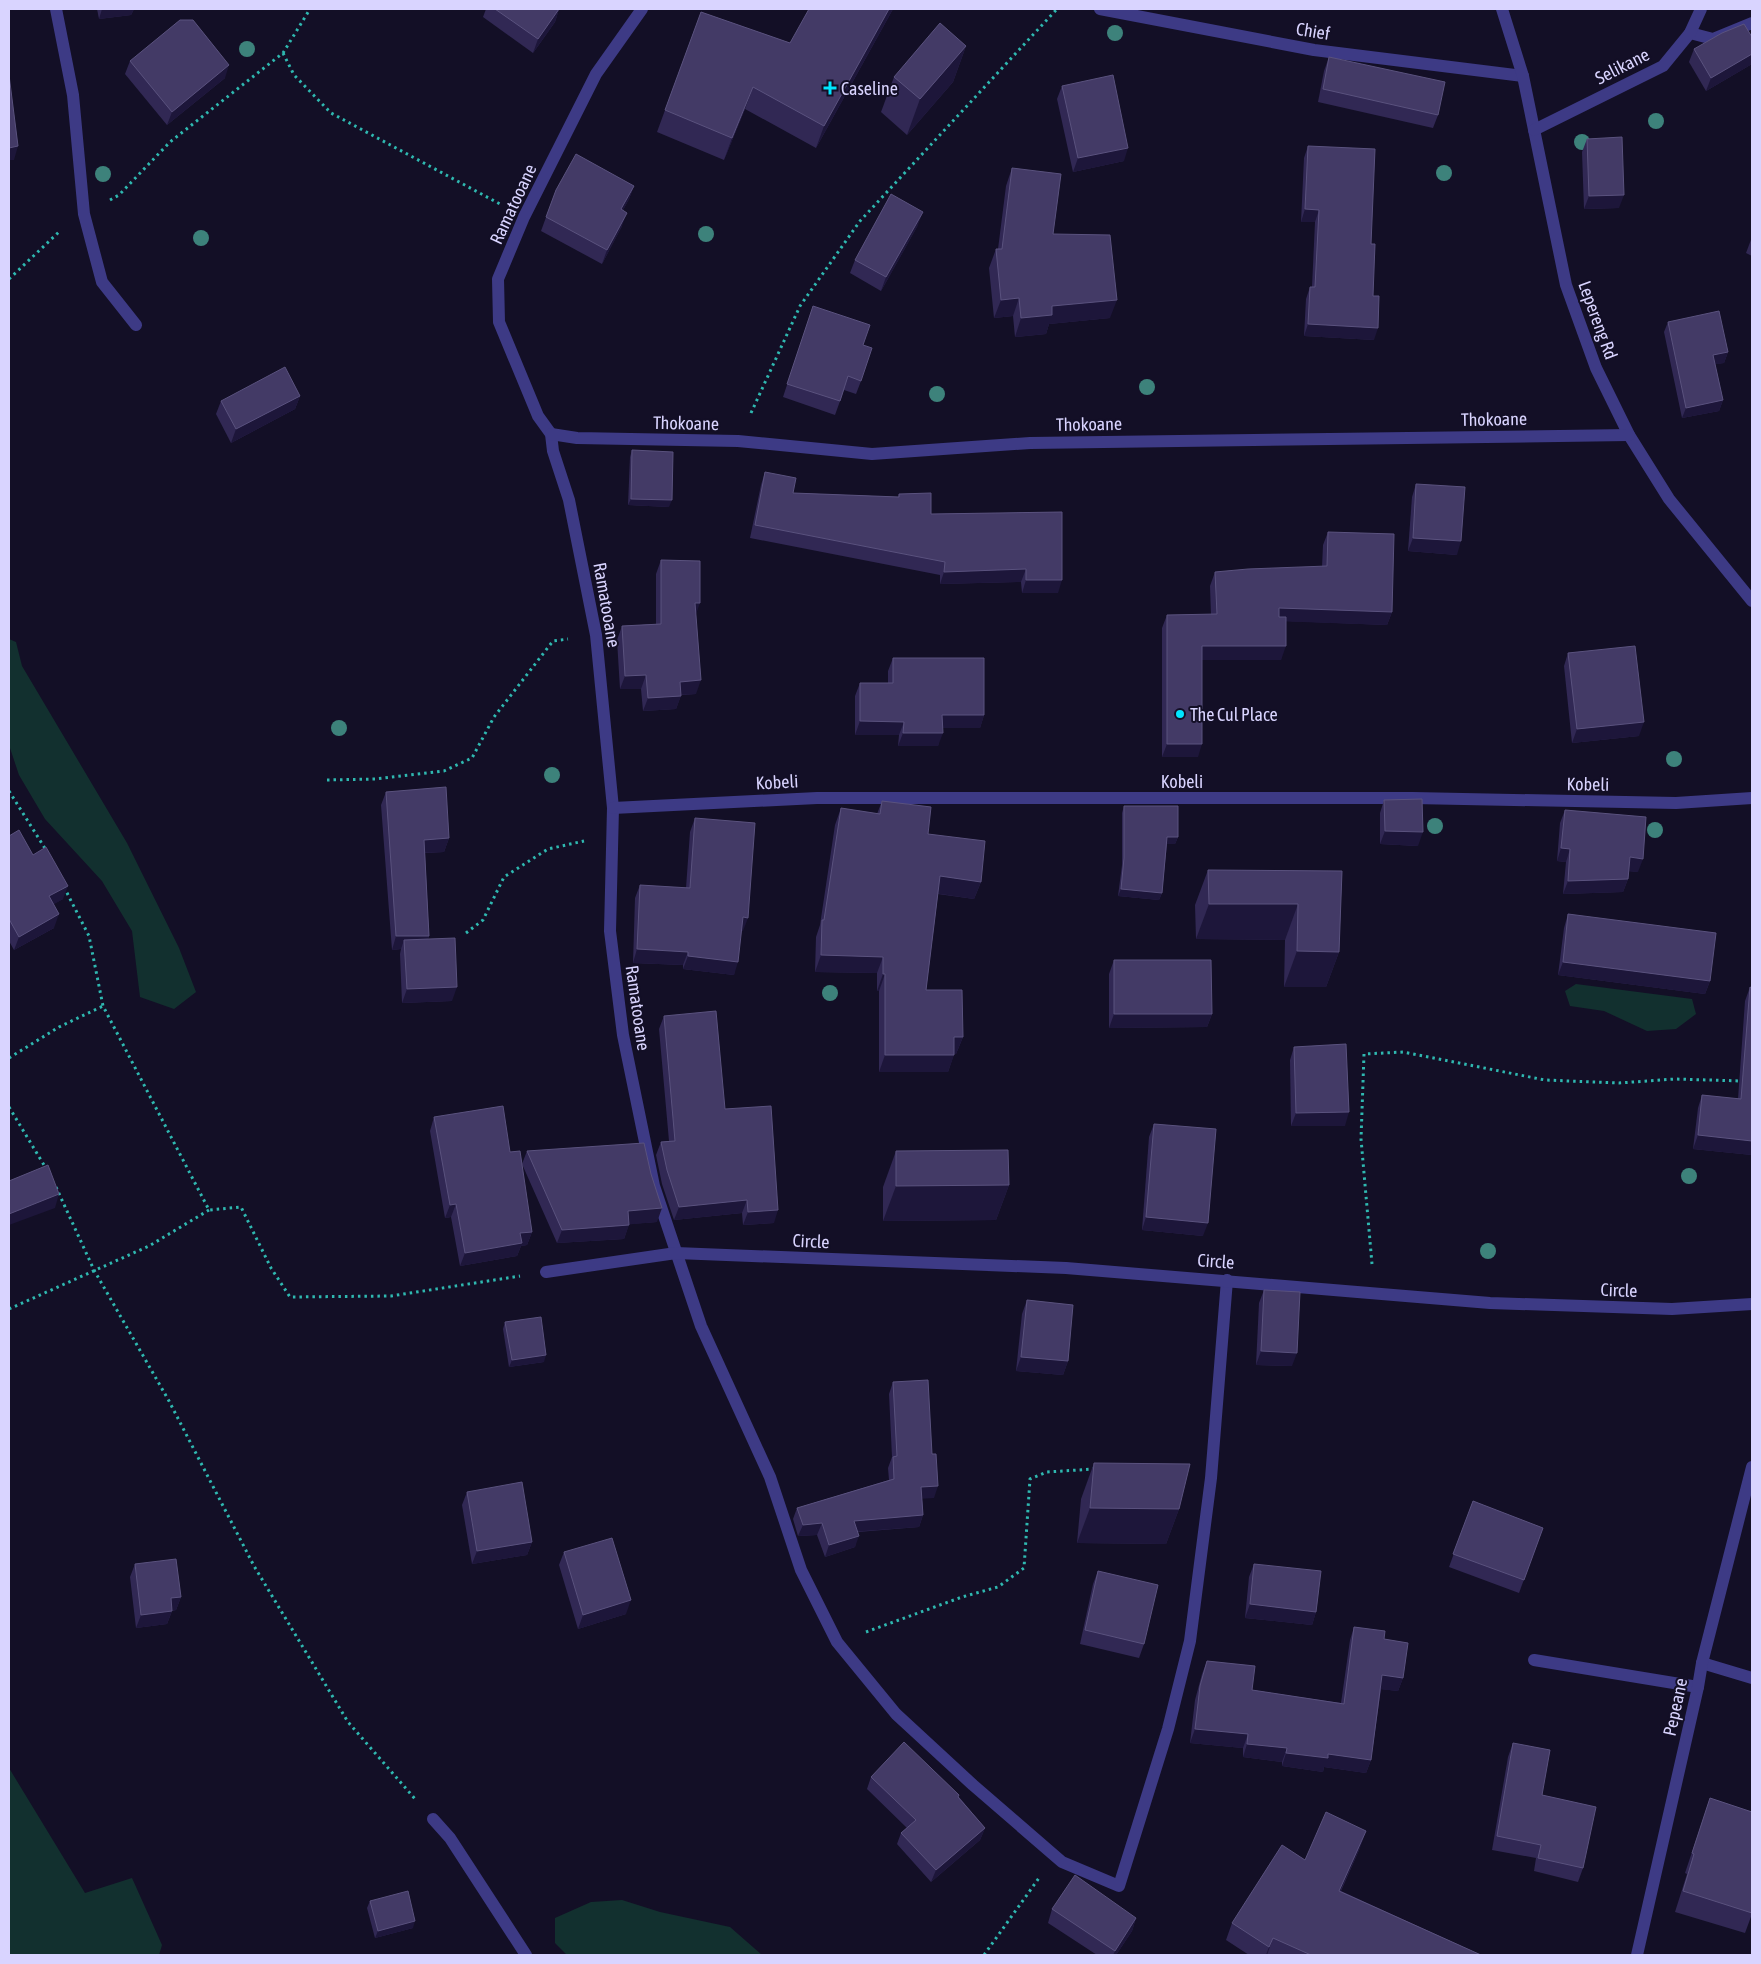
<svg xmlns="http://www.w3.org/2000/svg" width="1761" height="1964" font-family="'Asap Condensed',sans-serif">
  <style>
    .green { fill: #12302f }
    .lines { fill: none; stroke-linecap: round; stroke-linejoin: round }
    .path { stroke: #2fb8b0; stroke-width: 3; stroke-dasharray: 2.5 4; stroke-linecap: butt }
    .minor { stroke: #3d3a85; stroke-width: 12 }
    .tree { fill: #3d827b }
    .wall { fill: #312854 }
    .shaded-wall { fill: #1d163a }
    .building { fill: #433a66; stroke: #5a527e }
    .poi-dot { fill: #00e5ff; stroke: #130f26; stroke-width: 2 }
    .labels { text-anchor: middle; dominant-baseline: central; stroke-width: 4; stroke-linejoin: round; paint-order: stroke }
    .street-label { font-size: 18px; fill: #d9d4ff; stroke: #130f26 }
    .poi-label { font-size: 18px; fill: #d9d4ff; stroke: #130f26; text-anchor: start }
  </style>
  <rect width="100%" height="100%" fill="#130f26"/>
  <g class="green">
    <polygon points="9,639 16,642 22,666 127,843 179,948 196,992 174,1009 140,997 132,931 102,881 45,819 19,775 9,745"/>
    <polygon points="1576,984 1692,999 1696,1014 1676,1029 1647,1031 1604,1011 1570,1006 1565,991"/>
    <polygon points="9,1768 85,1893 132,1878 162,1945 159,1955 9,1955"/>
    <polygon points="622,1900 660,1912 730,1927 762,1955 567,1955 555,1943 555,1918 591,1902"/>
  </g>
  <g class="lines">
    <g class="path">
      <polyline points="283,53 294,75 331,113 500,204"/>
      <polyline points="110,200 119,195 170,142 283,53 310,9"/>
      <polyline points="9,279 60,231"/>
      <polyline points="751,413 800,306 860,221 1057,9"/>
      <polyline points="327,780 375,779 444,771 472,758 494,717 553,641 568,639"/>
      <polyline points="9,791 46,850"/>
      <polyline points="64,887 89,936 103,1006 209,1210 241,1207 271,1268 290,1297 391,1296 520,1276"/>
      <polyline points="466,933 483,920 504,877 548,849 584,841"/>
      <polyline points="9,1058 59,1027 103,1006"/>
      <polyline points="9,1107 47,1170"/>
      <polyline points="56,1187 94,1270 169,1401 254,1566 348,1722 416,1800"/>
      <polyline points="1372,1264 1361,1139 1364,1054 1403,1052 1545,1080 1619,1083 1675,1079 1742,1081"/>
      <polyline points="9,1309 149,1246 209,1210"/>
      <polyline points="866,1632 962,1597 998,1587 1024,1568 1030,1479 1047,1472 1094,1469"/>
      <polyline points="984,1955 1039,1878"/>
    </g>
    <g class="minor">
      <polyline points="56,9 73,95 84,214 102,282 136,325"/>
      <polyline points="642,9 596,74 524,217 498,279 499,322 538,416 551,434 553,451 569,500 596,635 613,808 610,931 623,1035 654,1186 701,1326 770,1477 801,1570 837,1642 896,1714 973,1785 1062,1862 1119,1886 1168,1729 1190,1641 1211,1478 1227,1280"/>
      <polyline points="1100,9 1314,50 1523,76"/>
      <polyline points="1502,9 1523,76 1566,285 1596,368 1629,435 1669,499 1752,601"/>
      <polyline points="1690,33 1713,39 1752,23"/>
      <polyline points="1534,130 1663,66 1690,33 1701,9"/>
      <polyline points="551,434 577,438 738,441 872,454 1030,443 1629,435"/>
      <polyline points="613,808 817,798 1413,798 1676,803 1752,798"/>
      <polyline points="546,1272 676,1253 1066,1268 1490,1303 1672,1309 1752,1304"/>
      <polyline points="1534,1660 1698,1687"/>
      <polyline points="1702,1663 1752,1678"/>
      <polyline points="433,1819 450,1838 526,1955"/>
      <polyline points="1637,1955 1698,1687 1702,1663 1752,1467"/>
    </g>
  </g>
  <g class="tree">
    <circle cx="1115" cy="33" r="8"/>
    <circle cx="247" cy="49" r="8"/>
    <circle cx="1656" cy="121" r="8"/>
    <circle cx="1582" cy="142" r="8"/>
    <circle cx="1444" cy="173" r="8"/>
    <circle cx="103" cy="174" r="8"/>
    <circle cx="706" cy="234" r="8"/>
    <circle cx="201" cy="238" r="8"/>
    <circle cx="1147" cy="387" r="8"/>
    <circle cx="937" cy="394" r="8"/>
    <circle cx="339" cy="728" r="8"/>
    <circle cx="1674" cy="759" r="8"/>
    <circle cx="552" cy="775" r="8"/>
    <circle cx="1435" cy="826" r="8"/>
    <circle cx="1655" cy="830" r="8"/>
    <circle cx="830" cy="993" r="8"/>
    <circle cx="1689" cy="1176" r="8"/>
    <circle cx="1488" cy="1251" r="8"/>
  </g>
  <g class="wall">
    <polygon points="97,9 134,9 131,15 99,19"/>
    <polygon points="486,9 559,9 555,22 533,53 483,17"/>
    <polygon points="893,9 816,148 745,109 724,160 657,132 701,12 790,43"/>
    <polygon points="1752,37 1752,64 1706,91 1689,62 1694,49"/>
    <polygon points="966,46 953,82 907,135 881,112 894,77"/>
    <polygon points="1329,57 1438,115 1433,128 1318,102 1324,71"/>
    <polygon points="130,61 225,78 167,125 125,74"/>
    <polygon points="1062,86 1124,161 1073,172 1057,99"/>
    <polygon points="1587,139 1619,208 1584,209 1582,152"/>
    <polygon points="1308,146 1371,244 1374,340 1304,336 1306,299 1310,287 1312,287 1315,222 1301,222 1304,158"/>
    <polygon points="1012,168 1053,234 1110,318 1049,324 1046,334 1015,337 1013,316 994,318 989,268 996,249 998,249 1006,186"/>
    <polygon points="634,186 629,199 623,210 622,226 602,264 541,231 556,190"/>
    <polygon points="918,225 881,291 850,273 855,260"/>
    <polygon points="1752,237 1752,256 1746,253"/>
    <polygon points="813,306 863,345 861,381 856,394 844,390 835,415 783,397"/>
    <polygon points="1668,322 1728,352 1724,363 1715,364 1723,400 1719,411 1682,418 1664,332"/>
    <polygon points="300,396 295,409 231,443 216,414 221,401"/>
    <polygon points="632,450 669,507 628,505 630,457"/>
    <polygon points="765,472 793,493 898,497 899,494 931,514 1062,512 1058,593 1022,593 1021,582 940,584 940,575 750,538 761,485"/>
    <polygon points="1416,484 1457,555 1408,551 1412,497"/>
    <polygon points="1328,532 1392,612 1387,625 1286,621 1281,660 1202,660 1198,757 1162,757 1162,628 1167,615 1211,615 1210,586 1215,572 1322,567 1323,545"/>
    <polygon points="661,560 696,614 696,694 681,695 676,709 643,711 641,689 620,689 617,640 622,626 656,624 656,574"/>
    <polygon points="1568,653 1639,736 1572,743 1564,666"/>
    <polygon points="893,658 984,715 980,728 942,728 938,746 898,746 899,735 855,735 855,696 860,683 888,683 888,671"/>
    <polygon points="386,792 449,838 444,852 425,853 429,936 428,939 452,1001 402,1003 400,954 401,949 392,950 381,805"/>
    <polygon points="1384,800 1418,846 1380,844 1380,813"/>
    <polygon points="882,801 928,834 981,882 974,899 938,894 926,990 963,1037 956,1054 954,1054 948,1072 879,1072 879,991 877,991 877,973 815,972 816,937 820,925 835,825 841,808 877,814"/>
    <polygon points="1124,806 1178,837 1175,844 1167,844 1162,893 1159,900 1118,896 1122,865 1122,813"/>
    <polygon points="1565,810 1638,872 1629,871 1628,879 1623,892 1563,894 1566,862 1557,861 1560,823"/>
    <polygon points="695,818 743,931 741,931 734,975 683,969 683,965 633,963 635,898 640,885 686,888 690,832"/>
    <polygon points="9,836 33,855 63,899 53,904 54,928 14,950 9,941"/>
    <polygon points="1208,870 1342,871 1339,952 1326,987 1284,987 1285,940 1196,939 1195,905"/>
    <polygon points="1568,914 1710,981 1705,994 1558,975 1564,928"/>
    <polygon points="1114,960 1212,1014 1207,1027 1109,1028 1109,974"/>
    <polygon points="1750,987 1752,988 1752,1155 1693,1149 1698,1108 1702,1095 1738,1099 1745,1001"/>
    <polygon points="664,1016 725,1109 774,1223 743,1225 742,1213 674,1220 662,1184 656,1155 661,1142 669,1141 659,1029"/>
    <polygon points="1294,1047 1345,1126 1291,1126 1290,1060"/>
    <polygon points="434,1117 510,1152 532,1232 527,1245 521,1246 517,1256 460,1266 451,1217 445,1218 430,1131"/>
    <polygon points="1154,1124 1203,1236 1142,1230 1149,1137"/>
    <polygon points="527,1151 657,1222 629,1224 624,1239 557,1243 522,1164"/>
    <polygon points="896,1151 1009,1185 996,1220 883,1221 883,1187"/>
    <polygon points="1264,1290 1292,1366 1256,1365 1259,1303"/>
    <polygon points="1027,1300 1068,1361 1063,1375 1016,1371 1022,1314"/>
    <polygon points="505,1322 544,1362 509,1367 503,1329"/>
    <polygon points="893,1382 934,1498 922,1498 923,1515 919,1527 858,1532 855,1547 825,1557 817,1535 798,1536 793,1519 797,1508 889,1480 888,1468 892,1457 889,1394"/>
    <polygon points="1094,1463 1179,1509 1166,1544 1077,1543 1081,1499"/>
    <polygon points="467,1492 532,1542 527,1555 472,1564 462,1505"/>
    <polygon points="1473,1501 1543,1528 1519,1593 1449,1567"/>
    <polygon points="564,1552 626,1614 578,1629 559,1565"/>
    <polygon points="135,1564 181,1597 176,1610 172,1611 167,1624 136,1628 130,1577"/>
    <polygon points="1254,1564 1316,1612 1312,1625 1245,1618 1249,1577"/>
    <polygon points="1098,1571 1144,1644 1139,1658 1080,1644 1093,1584"/>
    <polygon points="1354,1627 1384,1639 1403,1678 1398,1691 1381,1689 1371,1760 1366,1773 1324,1767 1323,1772 1282,1766 1282,1762 1243,1757 1243,1748 1190,1743 1195,1700 1202,1674 1207,1661 1252,1690 1341,1703 1350,1640"/>
    <polygon points="1513,1743 1583,1868 1578,1882 1534,1871 1536,1858 1492,1850 1508,1757"/>
    <polygon points="871,1777 959,1797 985,1828 980,1840 931,1882 897,1844 901,1833 907,1828 867,1789"/>
    <polygon points="1710,1798 1752,1812 1752,1914 1745,1933 1675,1912 1687,1874 1685,1873"/>
    <polygon points="1360,1848 1341,1891 1481,1955 1249,1955 1226,1940 1232,1923 1305,1860"/>
    <polygon points="370,1901 413,1928 375,1938 367,1908"/>
    <polygon points="1052,1909 1136,1918 1132,1931 1116,1955 1097,1955 1048,1923"/>
  </g>
  <g class="shaded-wall">
    <polygon points="102,9 134,9 131,15 99,19"/>
    <polygon points="559,9 555,22 533,53 538,39"/>
    <polygon points="889,9 893,9 816,148 824,126"/>
    <polygon points="966,46 953,82 907,135 920,99"/>
    <polygon points="1752,54 1752,64 1706,91 1711,78"/>
    <polygon points="229,65 225,78 167,125 172,112"/>
    <polygon points="753,87 745,109 724,160 732,138"/>
    <polygon points="18,146 14,160 9,160 9,148"/>
    <polygon points="1128,148 1124,161 1073,172 1078,158"/>
    <polygon points="634,186 629,199 616,223 621,209"/>
    <polygon points="1624,195 1619,208 1584,209 1589,196"/>
    <polygon points="1305,209 1319,210 1315,222 1301,222"/>
    <polygon points="923,212 918,225 881,291 886,277"/>
    <polygon points="627,213 622,226 602,264 607,250"/>
    <polygon points="1019,298 1013,316 994,318 1001,300"/>
    <polygon points="1117,300 1110,318 1049,324 1046,334 1015,337 1021,318 1052,306"/>
    <polygon points="1308,324 1378,328 1374,340 1304,336"/>
    <polygon points="1728,352 1724,363 1710,365 1713,355"/>
    <polygon points="300,396 295,409 231,443 236,429"/>
    <polygon points="1723,400 1719,411 1682,418 1686,408"/>
    <polygon points="631,499 672,500 669,507 628,505"/>
    <polygon points="1413,538 1461,541 1457,555 1408,551"/>
    <polygon points="1026,569 1021,582 940,584 944,572"/>
    <polygon points="1026,580 1062,580 1058,593 1022,593"/>
    <polygon points="695,603 700,603 695,617"/>
    <polygon points="1279,608 1392,612 1387,625 1274,621"/>
    <polygon points="1202,646 1286,646 1281,660 1198,660"/>
    <polygon points="646,675 641,689 620,689 625,676"/>
    <polygon points="701,680 696,694 675,695 680,682"/>
    <polygon points="681,696 676,709 643,711 648,698"/>
    <polygon points="942,715 984,715 980,728 937,728"/>
    <polygon points="860,721 904,722 899,735 855,735"/>
    <polygon points="1644,722 1639,736 1572,743 1577,729"/>
    <polygon points="903,733 943,733 938,746 898,746"/>
    <polygon points="1167,744 1202,744 1198,757 1162,757"/>
    <polygon points="1385,831 1423,832 1418,846 1380,844"/>
    <polygon points="1167,837 1178,837 1175,844 1165,844"/>
    <polygon points="449,838 444,852 419,853 424,840"/>
    <polygon points="1561,848 1570,849 1566,862 1557,861"/>
    <polygon points="1630,857 1643,859 1638,872 1625,871"/>
    <polygon points="940,876 981,882 974,899 934,893"/>
    <polygon points="1628,879 1623,892 1563,894 1568,881"/>
    <polygon points="68,886 63,899 44,910 49,896"/>
    <polygon points="1121,889 1162,893 1159,900 1118,896"/>
    <polygon points="1209,904 1298,904 1285,940 1196,939"/>
    <polygon points="59,914 54,928 14,950 19,937"/>
    <polygon points="743,917 748,918 743,931 738,931"/>
    <polygon points="396,936 429,936 424,949 404,940 401,949 392,950"/>
    <polygon points="637,949 688,952 683,965 633,963"/>
    <polygon points="1297,951 1339,952 1326,987 1284,987"/>
    <polygon points="821,955 883,957 877,973 815,972"/>
    <polygon points="688,956 738,962 734,975 683,969"/>
    <polygon points="1563,962 1710,981 1705,994 1558,975"/>
    <polygon points="883,974 885,974 879,991 877,991"/>
    <polygon points="457,987 452,1001 402,1003 407,989"/>
    <polygon points="1114,1014 1212,1014 1207,1027 1109,1028"/>
    <polygon points="954,1037 963,1037 956,1054 948,1054"/>
    <polygon points="885,1055 954,1055 948,1072 879,1072"/>
    <polygon points="1349,1112 1345,1126 1291,1126 1296,1113"/>
    <polygon points="1698,1135 1752,1141 1752,1155 1693,1149"/>
    <polygon points="1009,1185 996,1220 883,1221 896,1186"/>
    <polygon points="59,1194 55,1208 9,1225 9,1214"/>
    <polygon points="747,1200 742,1213 674,1220 679,1207"/>
    <polygon points="456,1204 451,1217 445,1218 450,1205"/>
    <polygon points="662,1208 657,1222 623,1225 628,1211"/>
    <polygon points="778,1210 774,1223 743,1225 748,1212"/>
    <polygon points="1146,1217 1208,1223 1203,1236 1142,1230"/>
    <polygon points="629,1225 624,1239 557,1243 562,1230"/>
    <polygon points="532,1232 527,1245 521,1246 517,1256 460,1266 465,1253 520,1233"/>
    <polygon points="1261,1351 1297,1353 1292,1366 1256,1365"/>
    <polygon points="546,1355 544,1362 509,1367 512,1360"/>
    <polygon points="1021,1357 1068,1361 1063,1375 1016,1371"/>
    <polygon points="938,1486 934,1498 917,1499 921,1487"/>
    <polygon points="1090,1508 1179,1509 1166,1544 1077,1543"/>
    <polygon points="923,1515 919,1527 850,1532 854,1521"/>
    <polygon points="822,1523 817,1535 798,1536 803,1525"/>
    <polygon points="859,1536 855,1547 825,1557 829,1545"/>
    <polygon points="532,1542 527,1555 472,1564 477,1551"/>
    <polygon points="181,1597 176,1610 166,1612 171,1598"/>
    <polygon points="631,1600 626,1614 578,1629 583,1615"/>
    <polygon points="1250,1604 1316,1612 1312,1625 1245,1618"/>
    <polygon points="172,1611 167,1624 136,1628 141,1615"/>
    <polygon points="1382,1675 1403,1678 1398,1691 1378,1689"/>
    <polygon points="1195,1729 1248,1734 1243,1748 1190,1743"/>
    <polygon points="1247,1744 1287,1748 1282,1762 1243,1757"/>
    <polygon points="1286,1753 1328,1754 1371,1760 1366,1773 1324,1767 1323,1772 1282,1766"/>
    <polygon points="985,1828 980,1840 931,1882 936,1870"/>
    <polygon points="1366,1831 1360,1848 1333,1907 1339,1891"/>
    <polygon points="1136,1918 1132,1931 1116,1955 1113,1955 1115,1951"/>
    <polygon points="415,1921 413,1928 375,1938 378,1931"/>
    <polygon points="1273,1938 1267,1955 1266,1955 1269,1947"/>
  </g>
  <g class="building">
    <polygon points="495,9 559,9 538,39"/>
    <polygon points="809,9 889,9 824,126 753,87 732,138 665,110 701,12 790,43"/>
    <polygon points="180,20 193,20 229,65 172,112 130,61"/>
    <polygon points="940,23 966,46 920,99 894,77"/>
    <polygon points="1744,24 1752,37 1752,54 1711,78 1694,49 1722,33"/>
    <polygon points="1329,57 1445,82 1438,115 1323,89"/>
    <polygon points="9,75 18,146 9,148"/>
    <polygon points="1113,75 1128,148 1078,158 1062,86"/>
    <polygon points="1622,137 1624,195 1589,196 1587,139"/>
    <polygon points="1308,146 1375,149 1371,244 1375,244 1373,296 1379,296 1378,328 1308,324 1310,287 1315,287 1319,210 1305,209"/>
    <polygon points="576,154 634,186 621,209 627,213 607,250 546,217 556,190"/>
    <polygon points="1012,168 1061,174 1053,234 1110,235 1117,300 1052,306 1052,315 1021,318 1019,298 1001,300 996,249 1002,249"/>
    <polygon points="891,194 923,212 886,277 855,260"/>
    <polygon points="813,306 870,325 863,345 872,348 861,381 848,376 840,401 787,384"/>
    <polygon points="1719,311 1728,352 1713,355 1723,400 1686,408 1668,322"/>
    <polygon points="285,367 300,396 236,429 221,401"/>
    <polygon points="632,450 673,452 672,500 631,499"/>
    <polygon points="765,472 796,478 793,493 899,497 899,494 931,493 931,514 1062,512 1062,580 1026,580 1026,569 944,572 945,562 755,525"/>
    <polygon points="1416,484 1465,487 1461,541 1413,538"/>
    <polygon points="1328,532 1394,534 1392,612 1279,608 1279,617 1286,617 1286,646 1202,646 1202,744 1167,744 1167,615 1217,614 1215,572 1248,569 1327,566"/>
    <polygon points="661,560 700,561 700,603 695,603 701,680 680,682 681,696 648,698 646,675 625,676 622,626 661,624"/>
    <polygon points="1635,646 1644,722 1577,729 1568,653"/>
    <polygon points="893,658 984,658 984,715 942,715 943,733 903,733 904,722 860,721 860,683 893,683"/>
    <polygon points="446,787 449,838 424,840 429,936 396,936 386,792"/>
    <polygon points="1422,799 1423,832 1385,831 1384,800"/>
    <polygon points="882,801 931,807 928,834 985,841 981,882 940,876 926,990 962,990 963,1037 954,1037 954,1055 885,1055 885,974 883,974 883,957 821,955 822,920 824,920 841,808 880,814"/>
    <polygon points="1124,806 1178,806 1178,837 1167,837 1162,893 1121,889 1124,858"/>
    <polygon points="1565,810 1646,817 1643,859 1630,857 1628,879 1568,881 1570,849 1561,848"/>
    <polygon points="695,818 755,823 748,918 743,917 738,962 688,956 688,952 637,949 640,885 690,888"/>
    <polygon points="19,830 33,855 46,847 68,886 49,896 59,914 19,937 9,919 9,836"/>
    <polygon points="1208,870 1342,871 1339,952 1297,951 1298,904 1209,904"/>
    <polygon points="1568,914 1716,933 1710,981 1563,962"/>
    <polygon points="455,938 457,987 407,989 404,940"/>
    <polygon points="1114,960 1211,960 1212,1014 1114,1014"/>
    <polygon points="1750,987 1752,988 1752,1141 1698,1135 1702,1095 1741,1099"/>
    <polygon points="716,1011 725,1109 771,1106 778,1210 748,1212 747,1200 679,1207 667,1170 661,1142 675,1141 664,1016"/>
    <polygon points="1346,1044 1349,1112 1296,1113 1294,1047"/>
    <polygon points="503,1106 510,1152 520,1151 532,1232 520,1233 522,1243 465,1253 456,1204 450,1205 434,1117"/>
    <polygon points="1154,1124 1216,1129 1208,1223 1146,1217"/>
    <polygon points="644,1143 651,1174 662,1208 628,1211 629,1225 562,1230 527,1151"/>
    <polygon points="1008,1150 1009,1185 896,1186 896,1151"/>
    <polygon points="48,1165 59,1194 9,1214 9,1181"/>
    <polygon points="1264,1290 1300,1292 1297,1353 1261,1351"/>
    <polygon points="1027,1300 1073,1305 1068,1361 1021,1357"/>
    <polygon points="541,1317 546,1355 512,1360 505,1322"/>
    <polygon points="928,1380 932,1454 936,1454 938,1486 921,1487 923,1515 854,1521 859,1536 829,1545 822,1523 803,1525 797,1508 894,1479 893,1457 897,1456 893,1382"/>
    <polygon points="1094,1463 1190,1464 1179,1509 1090,1508"/>
    <polygon points="522,1482 532,1542 477,1551 467,1492"/>
    <polygon points="1473,1501 1543,1528 1524,1580 1453,1554"/>
    <polygon points="612,1538 631,1600 583,1615 564,1552"/>
    <polygon points="176,1559 181,1597 171,1598 172,1611 141,1615 135,1564"/>
    <polygon points="1254,1564 1321,1571 1316,1612 1250,1604"/>
    <polygon points="1098,1571 1158,1585 1144,1644 1085,1630"/>
    <polygon points="1354,1627 1385,1631 1384,1639 1408,1643 1403,1678 1382,1675 1371,1760 1328,1754 1328,1758 1286,1753 1287,1748 1247,1744 1248,1734 1195,1729 1200,1686 1207,1661 1255,1666 1252,1690 1344,1704"/>
    <polygon points="904,1742 959,1795 958,1797 985,1828 936,1870 901,1833 916,1820 871,1777"/>
    <polygon points="1513,1743 1550,1750 1542,1795 1596,1807 1583,1868 1538,1858 1541,1845 1497,1836"/>
    <polygon points="1710,1798 1752,1812 1752,1913 1683,1891 1694,1854 1692,1853"/>
    <polygon points="1326,1812 1366,1831 1339,1891 1481,1955 1311,1955 1273,1938 1269,1947 1232,1923 1282,1845 1305,1860"/>
    <polygon points="1075,1875 1136,1918 1115,1951 1052,1909"/>
    <polygon points="408,1891 415,1921 378,1931 370,1901"/>
  </g>
  <g class="poi-dot">
    <path d="M827.5 80.5h5v5h5v5h-5v5h-5v-5h-5v-5h5z"/>
    <circle cx="1180" cy="714" r="5"/>
  </g>
  <g class="labels">
    <g class="street-label">
      <text transform="translate(1313 31) rotate(9)">Chief</text>
      <text transform="translate(1622 66) rotate(-27)">Selikane</text>
      <text transform="translate(513 204) rotate(-65)">Ramatooane</text>
      <text transform="translate(1598 320) rotate(70)">Lepereng Rd</text>
      <text transform="translate(1494 419) rotate(-1)">Thokoane</text>
      <text transform="translate(686 423) rotate(1)">Thokoane</text>
      <text transform="translate(1089 424) rotate(-1)">Thokoane</text>
      <text transform="translate(607 605) rotate(80)">Ramatooane</text>
      <text x="1182" y="781">Kobeli</text>
      <text transform="translate(777 782) rotate(-3)">Kobeli</text>
      <text transform="translate(1588 784) rotate(1)">Kobeli</text>
      <text transform="translate(638 1008) rotate(82)">Ramatooane</text>
      <text transform="translate(811 1241) rotate(3)">Circle</text>
      <text transform="translate(1216 1261) rotate(4)">Circle</text>
      <text transform="translate(1619 1290) rotate(2)">Circle</text>
      <text transform="translate(1675 1707) rotate(-78)">Pepeane</text>
    </g>
    <g class="poi-label">
      <text x="841" y="88">Caseline</text>
      <text x="1190" y="714">The Cul Place</text>
    </g>
  </g>
  <rect width="1761" height="1964" fill="none" stroke="#d9d4ff" stroke-width="20"/>
</svg>
